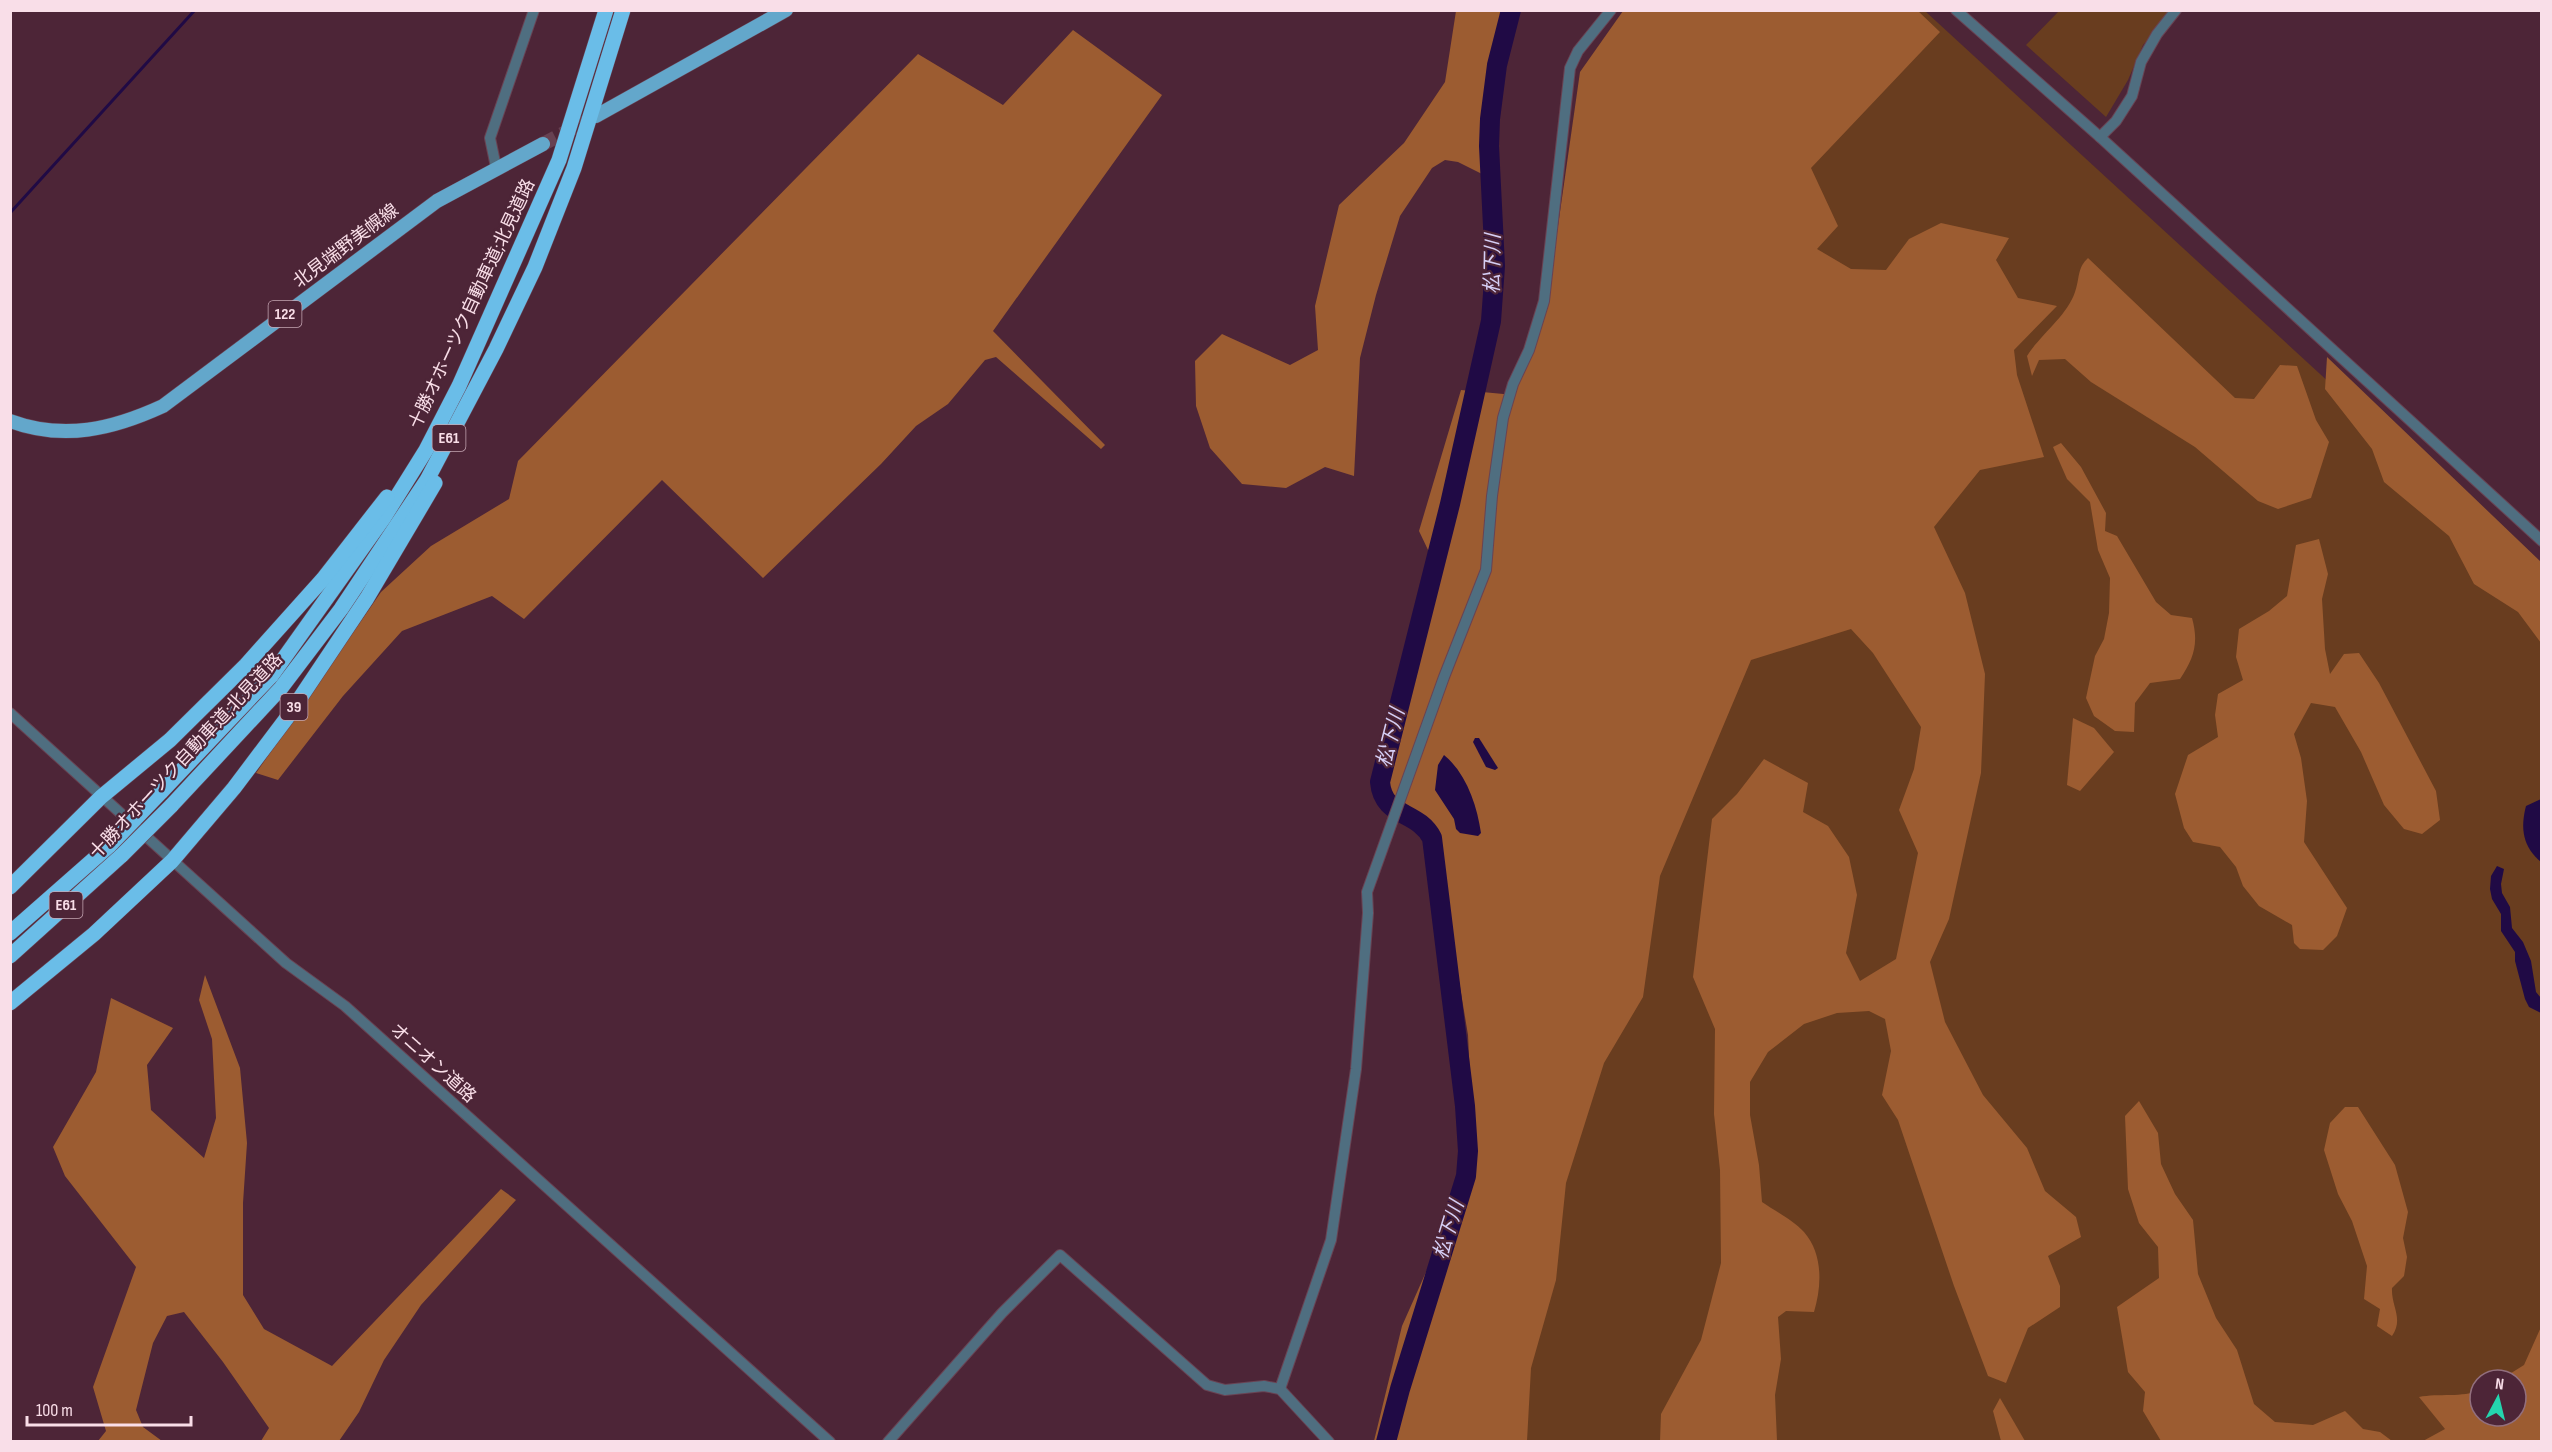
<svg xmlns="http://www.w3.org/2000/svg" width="2552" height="1452" font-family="'Sofia Sans Condensed','Noto Sans JP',sans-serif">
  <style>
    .green { fill: #693d1f; fill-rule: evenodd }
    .forest { fill: #9c5c31 }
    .water { fill: #200a45 }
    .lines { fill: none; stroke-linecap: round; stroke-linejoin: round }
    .stream { stroke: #200a45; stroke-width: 3 }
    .river { stroke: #200a45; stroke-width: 20 }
    .major-tunnel { stroke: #674152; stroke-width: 14; stroke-dasharray: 14 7; stroke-linecap: butt }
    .minor-casing { stroke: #694353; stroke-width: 12 }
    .major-casing { stroke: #694353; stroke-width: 15 }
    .highway-casing { stroke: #694353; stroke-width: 16 }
    .minor { stroke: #4f6e80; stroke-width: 10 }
    .major { stroke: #63a7cb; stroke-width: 14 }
    .highway { stroke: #6abde8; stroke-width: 15 }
    .highway-bridge-casing { stroke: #694353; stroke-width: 16; stroke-linecap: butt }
    .highway-bridge { stroke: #6abde8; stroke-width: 15 }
    .labels { text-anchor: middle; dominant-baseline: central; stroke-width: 4.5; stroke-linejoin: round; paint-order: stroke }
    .shield { fill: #4d2537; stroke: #c5a6b3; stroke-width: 1.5 }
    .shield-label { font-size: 16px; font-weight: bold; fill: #f9dee8 }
    .street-label { font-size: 18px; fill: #f9dee8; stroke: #4d2537 }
    .water-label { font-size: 20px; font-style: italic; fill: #d5cef5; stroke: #4d2537 }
  </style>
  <rect width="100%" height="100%" fill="#4d2537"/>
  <g class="green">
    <path d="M1666,11H1925L2541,577V1441L1432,1442L1776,257ZM2480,1380H2516V1416H2480Z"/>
    <polygon points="2059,11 2173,11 2143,45 2128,80 2106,117 2026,45"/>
  </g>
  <g class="forest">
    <polygon points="1456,11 1511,11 1486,176 1458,162 1445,160 1432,168 1400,216 1376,295 1360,358 1354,476 1325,467 1286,488 1242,484 1210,448 1196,406 1195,361 1222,334 1290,365 1318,350 1315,306 1339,205 1404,143 1445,82"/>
    <path d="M1623,11H1918L1940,32L1811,168L1838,226L1817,249L1851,269L1886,270L1909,239L1941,223L2009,238L1996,260L2018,298L2057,306L2014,350L2017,375L2044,457L1980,470L1934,527L1965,593L1985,674L1981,773L1949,919L1930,962L1945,1022L1983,1095L2027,1148L2045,1191L2076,1217L2081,1237L2048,1256L2060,1286V1307L2028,1328L2006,1383L1988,1376L1954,1286L1898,1120L1882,1095L1891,1051L1885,1019L1869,1011L1837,1013L1804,1024L1768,1052L1750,1082V1115L1759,1165L1762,1202C1775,1211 1793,1220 1804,1232C1823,1254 1822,1285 1814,1312L1786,1311L1778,1317L1781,1359L1775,1395L1777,1441H1660L1661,1414L1701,1340L1721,1263L1720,1170L1714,1114L1715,1029L1693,977L1712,819L1737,794L1764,759L1808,783L1803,812L1828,826L1849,857L1857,895L1846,953L1860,981L1896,959L1918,853L1899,810L1914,769L1921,727L1873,653L1851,629L1751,660L1660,876L1643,997L1604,1063L1566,1183L1556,1280L1531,1368L1527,1441H1374L1402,1326L1474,1164L1468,1035L1433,824L1379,804L1373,772L1429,552L1419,531L1461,390L1514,395L1552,268L1580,72Z"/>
    <polygon points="1073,30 1162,95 993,331 1105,445 1101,449 996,357 985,360 948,404 916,426 881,464 763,578 662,480 524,619 492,596 402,631 343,696 278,780 256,773 381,592 431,546 509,499 518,461 918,54 1003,105"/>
    <path d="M2088,258L2235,398L2254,399L2280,365L2297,366L2316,420L2329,442L2311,498L2278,509L2258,501L2195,447L2091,382L2065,359L2039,360L2032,376L2027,356C2041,334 2067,316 2075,292C2080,278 2077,268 2088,258Z"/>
    <polygon points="2327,357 2541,562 2541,643 2518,612 2474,584 2449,536 2384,482 2372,449 2325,389"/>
    <path d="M2061,443L2081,467L2106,513L2105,531L2117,536L2156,602L2171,615L2192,618C2199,643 2194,658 2180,679L2150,683L2135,703L2134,732L2115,731L2094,716L2086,698L2095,656L2104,639L2109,613L2110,578L2098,550L2090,502L2067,479L2053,447Z"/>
    <polygon points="2319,539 2328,574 2322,599 2325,649 2330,674 2344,654 2359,653 2379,683 2436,791 2440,820 2422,834 2404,829 2384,805 2361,752 2335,707 2311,703 2294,734 2301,758 2307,801 2304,842 2347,908 2337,936 2323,950 2300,949 2294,943 2292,925 2259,906 2243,886 2236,867 2220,847 2193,842 2184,828 2175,794 2188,755 2218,737 2215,715 2218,694 2243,680 2236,657 2239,629 2269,611 2287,596 2296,545"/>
    <polygon points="2073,718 2094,728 2114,752 2080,791 2067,785"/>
    <polygon points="205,975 240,1068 247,1143 243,1203 243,1295 264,1329 332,1366 501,1189 516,1200 421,1305 384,1360 359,1412 339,1441 261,1441 269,1428 223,1362 184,1312 167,1316 153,1343 136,1410 143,1427 162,1441 98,1441 106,1431 93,1387 136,1267 65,1176 53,1147 96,1072 111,998 173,1028 147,1065 151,1110 204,1158 216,1118 212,1039 199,1000"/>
    <polygon points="2139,1101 2158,1133 2161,1164 2175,1194 2193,1220 2198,1274 2216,1318 2237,1350 2254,1404 2275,1422 2313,1425 2345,1411 2363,1429 2380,1432 2392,1441 2161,1441 2143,1411 2145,1392 2128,1372 2117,1307 2159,1278 2158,1247 2139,1223 2128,1189 2125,1116"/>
    <path d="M2345,1107H2358L2395,1165L2408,1212L2403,1238L2407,1257L2404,1276L2392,1288C2391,1307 2404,1318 2392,1336L2377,1326L2380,1309L2364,1299L2367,1266L2352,1221L2338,1194L2324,1150L2330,1123Z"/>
    <path d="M2541,1327V1441H2423L2445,1429L2419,1397C2438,1393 2463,1398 2480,1390V1416H2516V1380H2500L2524,1365Z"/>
    <polygon points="2000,1398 2025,1441 2001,1441 1993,1411"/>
  </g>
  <g class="water">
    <polygon points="1475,738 1479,738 1498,768 1495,770 1486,767 1473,742"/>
    <path d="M1444,755C1466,773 1477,805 1481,833L1478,836L1460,833L1456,829L1454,819L1435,790L1438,765Z"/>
    <path d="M2541,799H2542L2541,862C2523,847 2520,829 2526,806Z"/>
    <polygon points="2497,866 2504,869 2501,884 2502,893 2510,907 2512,928 2523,942 2531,961 2536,992 2541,998 2541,1013 2529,1007 2525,999 2515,961 2515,952 2501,931 2501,914 2492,899 2490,889 2491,876"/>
  </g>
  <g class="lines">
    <polyline class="stream" points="10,213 195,10"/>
    <path class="river" d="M1386,1442L1400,1389L1466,1176L1468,1151L1465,1106L1432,838C1418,810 1383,818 1380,782L1450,504L1491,321L1495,266L1489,146L1490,119L1497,65L1511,10"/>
    <polyline class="major-tunnel" points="543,144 595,117"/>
    <defs>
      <g id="minor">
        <polyline points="1956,10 2100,137 2542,541"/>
        <polyline points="2100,137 2116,121 2132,96 2141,62 2157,34 2176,10"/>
        <polyline points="496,167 490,138 534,10"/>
        <polyline points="10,713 286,963 345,1006 830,1442"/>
        <polyline points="1280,1389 1331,1240 1356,1069 1368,913 1367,892 1444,677 1486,570 1492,496 1503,418 1513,384 1529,350 1544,301 1570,68 1578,51 1611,10"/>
        <polyline points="888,1442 1002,1313 1060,1255 1207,1385 1225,1390 1264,1386 1280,1389 1329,1442"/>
      </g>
      <g id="major">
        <polyline points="596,116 786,10"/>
        <path d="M10,421C64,441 113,429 163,406L437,201L543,144"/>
      </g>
      <g id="highway">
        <polyline points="161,792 272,675 383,519 426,450 459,386 559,160 606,10"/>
        <polyline points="171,806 281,688 341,609 427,480 496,349 535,267 574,168 623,10"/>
        <polyline points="10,887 101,797 170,740 246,665 323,579 387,497"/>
        <polyline points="10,933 110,845"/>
        <polyline points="10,956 122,855"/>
        <polyline points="10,1003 94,934 172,861 234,788 286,719 367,598 435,483"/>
      </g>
    </defs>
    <use href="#minor" class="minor-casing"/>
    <use href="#major" class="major-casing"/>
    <use href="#highway" class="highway-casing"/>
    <use href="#minor" class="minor"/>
    <use href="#major" class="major"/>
    <use href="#highway" class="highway"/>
    <defs>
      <g id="highway-bridge">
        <polyline points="110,845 161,792"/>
        <polyline points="122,855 171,806"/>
      </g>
    </defs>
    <use href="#highway-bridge" class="highway-bridge-casing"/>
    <use href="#highway-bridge" class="highway-bridge"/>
  </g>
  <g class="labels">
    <g class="shield">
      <rect x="268.5" y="301" width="33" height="26" rx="4.5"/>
      <rect x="432.5" y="425" width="33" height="26" rx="4.5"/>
      <rect x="280.5" y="694" width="27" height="26" rx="4.5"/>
      <rect x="49.5" y="892" width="33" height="26" rx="4.5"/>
    </g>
    <g class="shield-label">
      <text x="285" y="314">122</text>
      <text x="449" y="438">E61</text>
      <text x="294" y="707">39</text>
      <text x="66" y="905">E61</text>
    </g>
    <g class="street-label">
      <text transform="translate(346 246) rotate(-37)">北見端野美幌線</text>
      <text transform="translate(472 304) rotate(-65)">十勝オホーツク自動車道;北見道路</text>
      <text transform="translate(186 756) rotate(-47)">十勝オホーツク自動車道;北見道路</text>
      <text transform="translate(433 1063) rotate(42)">オニオン道路</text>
    </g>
    <g class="water-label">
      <text transform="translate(1493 264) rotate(-89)">松下川</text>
      <text transform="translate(1391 738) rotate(-76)">松下川</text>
      <text transform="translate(1449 1230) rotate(-73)">松下川</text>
    </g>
  </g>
  <rect width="2552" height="1452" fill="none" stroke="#f9dee8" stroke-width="24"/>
  <g transform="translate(2498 1398) rotate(7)"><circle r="28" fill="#4d2537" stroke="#926f7e" stroke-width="1.5"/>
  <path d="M0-4.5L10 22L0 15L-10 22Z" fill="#24d5ae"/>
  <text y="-9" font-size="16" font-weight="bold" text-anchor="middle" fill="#f9dee8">N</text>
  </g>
  <path d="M27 1416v9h164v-9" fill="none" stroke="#f9dee8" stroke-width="3"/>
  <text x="36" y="1416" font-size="18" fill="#f9dee8" stroke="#4d2537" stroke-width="4.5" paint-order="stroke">100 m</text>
</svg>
